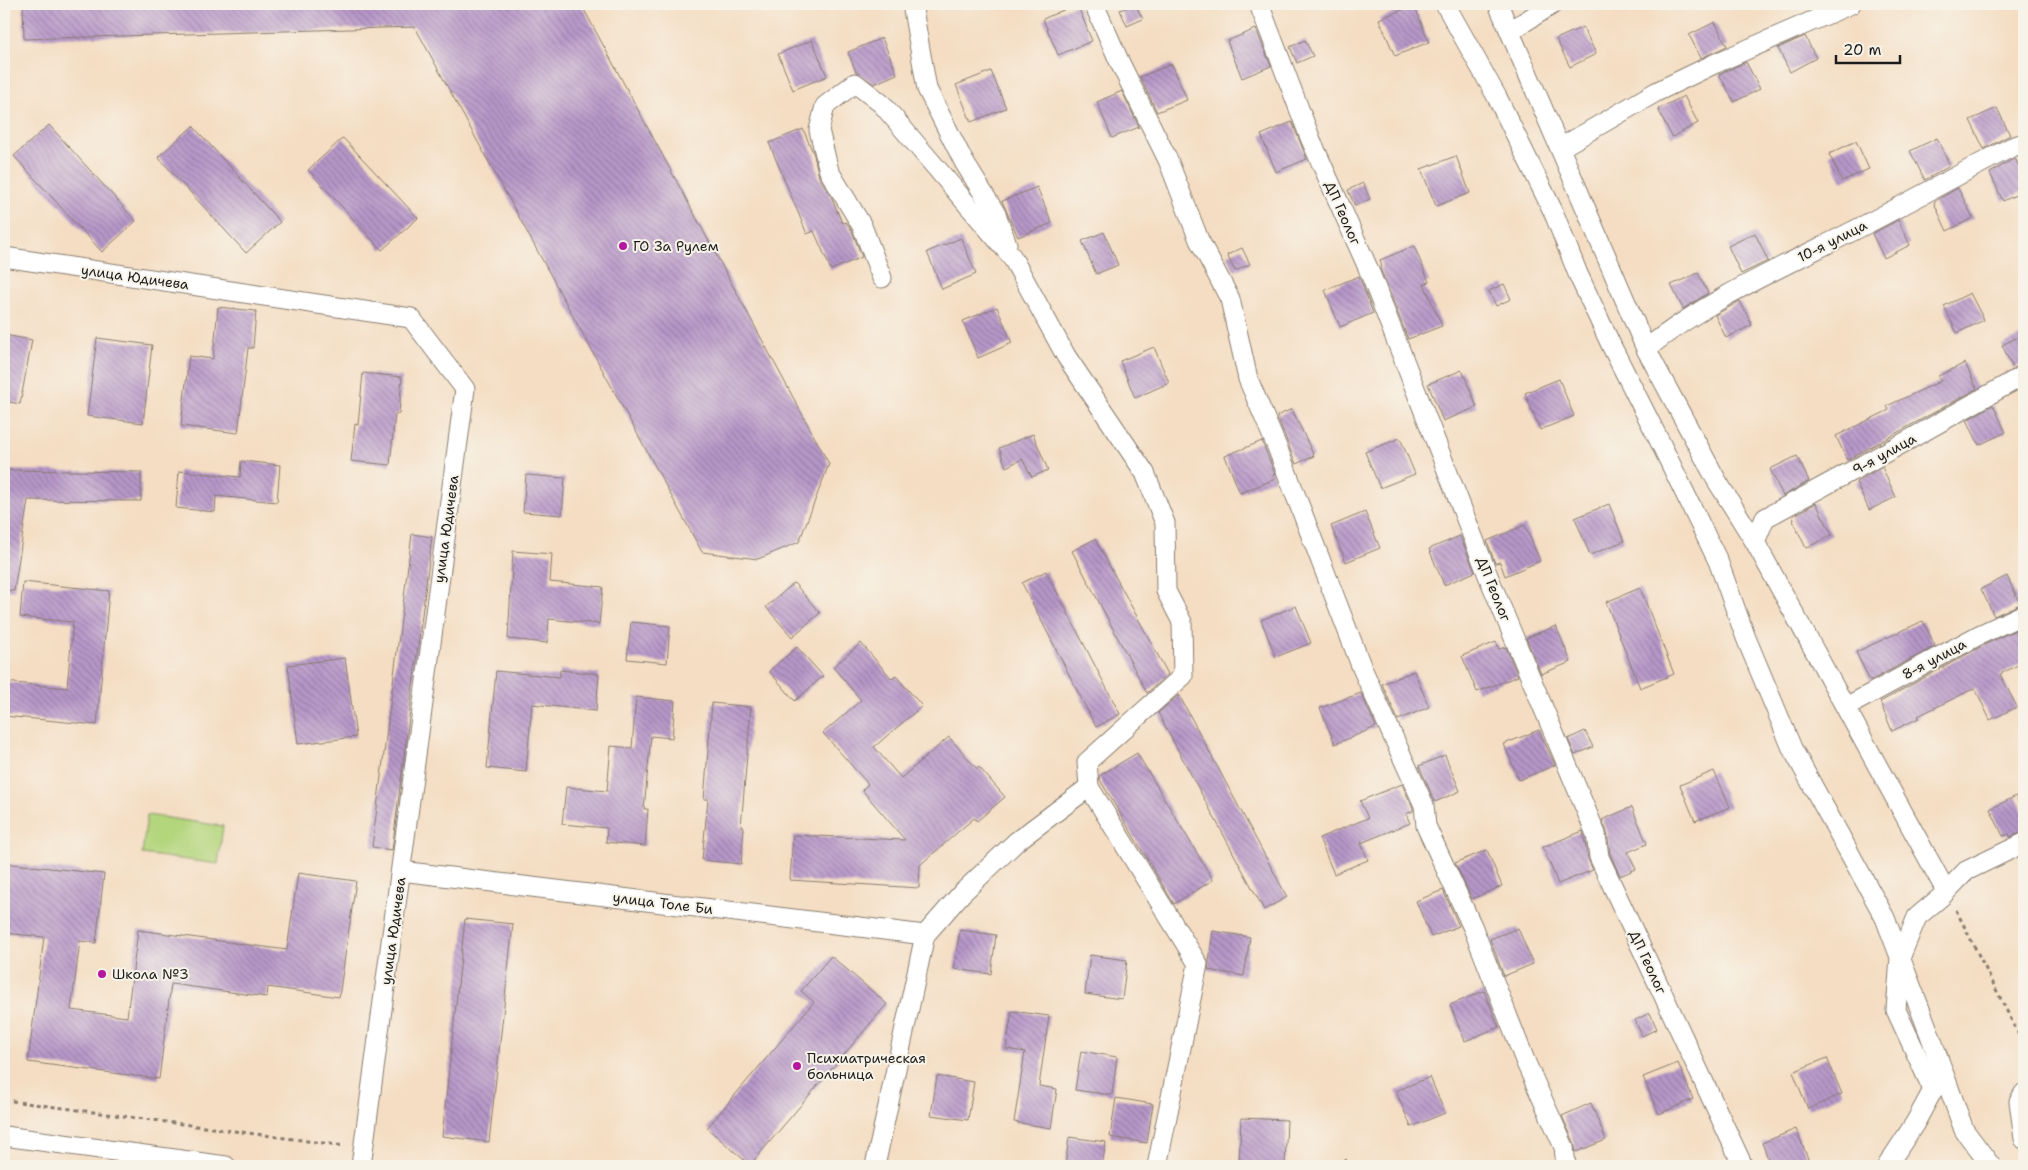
<svg xmlns="http://www.w3.org/2000/svg" width="2028" height="1170" font-family="'Shantell Sans',sans-serif">
  <style>
    .park { fill: #b3d57c; stroke: #68784c }
    .building { fill: url(#building-back-hatch) }
    .lines { fill: none; stroke-linecap: round; stroke-linejoin: round }
    .street-casing { stroke: #887c6f; stroke-width: 21 }
    .path { stroke: #887c6f; stroke-width: 3; stroke-dasharray: 4 4; stroke-linecap: butt }
    .street { stroke: #fff; stroke-width: 19 }
    .poi-dot { fill: #b5179e; stroke: #f7f3e8; stroke-width: 2 }
    .labels { text-anchor: middle; dominant-baseline: central; stroke-width: 4; stroke-linejoin: round; paint-order: stroke }
    .street-label { font-size: 14px; fill: #1c1c1c; stroke: #f7f3e8 }
    .poi-label { font-size: 14px; fill: #1c1c1c; stroke: #f7f3e8; text-anchor: start }
  </style>
  <defs>
    <pattern id="building-back-hatch" width="6" height="6" patternUnits="userSpaceOnUse" patternTransform="scale(1.25)"><rect width="6" height="6" fill="#b797c9"/><path d="M-1 5l2 2M0 0l6 6M5-1l2 2" fill="none" stroke="#947aa2"/></pattern>
  </defs>
  <rect width="100%" height="100%" fill="#f7f3e8"/>
  <filter id="ink" filterUnits="userSpaceOnUse"><feTurbulence type="fractalNoise" baseFrequency=".02" numOctaves="2"/><feDisplacementMap in="SourceGraphic" scale="10" xChannelSelector="R" yChannelSelector="G"/><feConvolveMatrix kernelMatrix="1 2 1 2 8 2 1 2 1" color-interpolation-filters="sRGB"/></filter>
  <filter id="wash" filterUnits="userSpaceOnUse"><feTurbulence type="fractalNoise" baseFrequency=".0096" numOctaves="4" result="noise"/><feDisplacementMap in="SourceGraphic" scale="20" xChannelSelector="R" yChannelSelector="G"/><feGaussianBlur stdDeviation="1.12" result="paint"/><feColorMatrix in="noise" values="0 0 0 0 0 0 0 0 0 0 0 0 0 0 0 0 0 1.4 0 .05"/><feComposite in="paint" operator="in"/></filter>
  <g filter="url(#wash)">
    <rect width="100%" height="100%" fill="#f4ddc2"/>
    <polygon class="park" points="147,815 223,826 218,864 142,854"/>
    <g id="blocks">
      <g class="building">
        <polygon points="23,4 581,4 829,464 799,542 758,559 702,552 415,27 24,39"/>
        <polygon points="1077,4 1092,41 1058,55 1043,19"/>
        <polygon points="1135,4 1143,19 1127,26 1120,10"/>
        <polygon points="1414,5 1429,42 1395,56 1379,19"/>
        <polygon points="1715,22 1727,46 1701,58 1689,35"/>
        <polygon points="1583,27 1596,54 1570,67 1556,39"/>
        <polygon points="1256,29 1271,66 1242,78 1227,41"/>
        <polygon points="1805,36 1816,58 1790,72 1778,48"/>
        <polygon points="882,38 897,74 874,84 856,72 848,52"/>
        <polygon points="812,40 827,76 793,90 778,54"/>
        <polygon points="1305,40 1313,56 1297,63 1290,47"/>
        <polygon points="1746,62 1760,89 1734,102 1719,74"/>
        <polygon points="1172,64 1187,100 1157,112 1140,77"/>
        <polygon points="991,71 1006,108 971,122 956,85"/>
        <polygon points="1122,91 1139,127 1112,138 1097,102"/>
        <polygon points="1684,96 1698,123 1672,137 1658,109"/>
        <polygon points="1997,108 2010,135 1984,149 1970,120"/>
        <polygon points="1292,122 1307,159 1276,172 1261,135"/>
        <polygon points="49,125 136,221 102,252 14,156"/>
        <polygon points="193,126 280,222 246,253 158,157"/>
        <polygon points="803,129 814,155 819,177 831,196 842,223 846,222 852,231 862,257 831,270 814,231 807,234 769,143"/>
        <polygon points="343,138 418,218 382,250 308,170"/>
        <polygon points="1937,138 1950,166 1925,180 1910,151"/>
        <polygon points="1856,141 1869,169 1842,181 1829,154"/>
        <polygon points="1456,156 1470,193 1436,206 1421,169"/>
        <polygon points="2015,158 2024,177 2024,191 2003,201 1990,173"/>
        <polygon points="1363,183 1370,199 1355,206 1348,190"/>
        <polygon points="1037,187 1052,223 1018,237 1002,201"/>
        <polygon points="1958,188 1973,218 1947,231 1934,203 1935,201"/>
        <polygon points="1898,220 1910,245 1884,258 1872,234"/>
        <polygon points="1104,232 1118,265 1096,274 1082,241"/>
        <polygon points="1755,233 1768,261 1741,274 1728,246"/>
        <polygon points="961,238 976,274 942,289 927,252"/>
        <polygon points="1414,246 1429,282 1424,284 1442,326 1408,339 1380,268 1382,267 1380,260"/>
        <polygon points="1242,248 1250,264 1235,271 1227,255"/>
        <polygon points="1698,273 1708,293 1683,309 1671,285"/>
        <polygon points="1359,276 1373,313 1340,327 1325,290"/>
        <polygon points="1504,284 1511,299 1496,306 1489,291"/>
        <polygon points="1970,293 1984,320 1957,333 1944,306"/>
        <polygon points="1740,301 1752,325 1726,338 1715,315"/>
        <polygon points="218,307 256,311 253,348 248,348 238,433 181,426 189,356 213,359"/>
        <polygon points="997,307 1012,343 978,358 963,321"/>
        <polygon points="2024,334 2024,364 2013,368 2002,345"/>
        <polygon points="4,335 32,340 20,404 4,401"/>
        <polygon points="97,338 152,345 143,423 87,416"/>
        <polygon points="1154,347 1169,383 1135,398 1120,361"/>
        <polygon points="1965,363 1977,389 1847,460 1836,436 1889,410 1887,406 1941,381 1938,376"/>
        <polygon points="1462,370 1477,407 1443,421 1428,384"/>
        <polygon points="363,373 402,377 399,414 395,414 390,465 351,461 355,424 358,425"/>
        <polygon points="1559,379 1574,416 1540,430 1525,393"/>
        <polygon points="1993,405 2006,432 1979,445 1967,420"/>
        <polygon points="1292,409 1314,456 1296,464 1277,416"/>
        <polygon points="1033,434 1048,470 1032,477 1022,459 1006,467 999,448"/>
        <polygon points="1400,438 1415,474 1380,488 1365,452"/>
        <polygon points="1262,441 1275,474 1273,475 1275,479 1240,493 1225,456"/>
        <polygon points="1797,456 1809,481 1783,496 1770,469"/>
        <polygon points="241,461 280,465 277,502 216,496 215,512 176,508 179,471 240,477"/>
        <polygon points="1882,467 1896,497 1869,510 1856,482"/>
        <polygon points="4,470 141,472 141,501 28,500 14,591 4,590"/>
        <polygon points="526,475 565,478 562,515 523,512"/>
        <polygon points="1816,503 1832,535 1806,548 1793,521 1794,520 1793,516"/>
        <polygon points="1609,504 1624,541 1590,555 1575,518"/>
        <polygon points="1365,512 1380,548 1346,562 1331,526"/>
        <polygon points="1525,525 1540,561 1505,576 1500,562 1495,563 1487,541"/>
        <polygon points="412,534 432,537 392,850 372,847"/>
        <polygon points="1460,536 1475,572 1444,585 1429,549"/>
        <polygon points="1095,539 1168,674 1147,693 1072,551"/>
        <polygon points="513,551 552,554 550,582 603,587 599,624 549,619 547,643 508,639"/>
        <polygon points="1046,571 1120,714 1096,727 1022,583"/>
        <polygon points="2007,576 2020,604 1994,616 1981,589"/>
        <polygon points="23,582 109,591 97,725 4,716 4,682 67,688 73,622 20,617"/>
        <polygon points="794,583 820,613 792,637 766,607"/>
        <polygon points="1640,588 1674,674 1640,688 1606,602"/>
        <polygon points="1296,606 1311,643 1276,657 1261,620"/>
        <polygon points="1923,621 1935,646 1870,681 1856,652"/>
        <polygon points="631,622 670,626 667,663 627,659"/>
        <polygon points="1556,626 1571,662 1541,674 1526,638"/>
        <polygon points="2024,626 2024,662 2000,674 2017,707 1990,720 1975,688 1918,716 1919,718 1892,731 1880,702 1984,645"/>
        <polygon points="1496,642 1499,649 1506,647 1518,676 1477,692 1462,656"/>
        <polygon points="861,643 892,679 896,676 922,706 874,747 901,778 949,737 977,769 979,767 1005,797 977,821 974,818 920,865 919,888 790,880 793,835 905,840 862,790 868,784 823,733 861,700 833,667"/>
        <polygon points="797,647 823,676 795,701 769,671"/>
        <polygon points="345,658 356,737 298,744 288,665"/>
        <polygon points="560,670 599,674 596,711 532,704 526,772 487,768 496,671 560,677"/>
        <polygon points="1414,671 1429,707 1398,720 1382,684"/>
        <polygon points="1361,693 1376,727 1335,744 1320,708"/>
        <polygon points="1179,695 1287,897 1264,910 1158,713"/>
        <polygon points="636,697 675,701 672,738 651,736 644,809 648,809 645,846 606,842 607,828 562,824 566,787 607,791 611,746 632,748"/>
        <polygon points="712,703 751,707 741,827 744,827 741,864 702,860 708,799 704,799"/>
        <polygon points="1539,730 1555,765 1519,780 1504,744"/>
        <polygon points="1585,731 1593,747 1575,755 1568,739"/>
        <polygon points="1137,753 1213,880 1174,904 1100,780 1099,776"/>
        <polygon points="1445,755 1460,791 1435,802 1419,766"/>
        <polygon points="1714,771 1730,807 1695,821 1680,785"/>
        <polygon points="1402,784 1413,808 1413,811 1406,814 1410,823 1361,843 1368,860 1334,874 1319,838 1368,818 1360,801"/>
        <polygon points="2016,796 2024,813 2024,832 2010,837 2009,834 2003,836 1990,809"/>
        <polygon points="1632,807 1647,844 1628,852 1636,869 1620,876 1610,854 1607,832 1602,820"/>
        <polygon points="1583,831 1588,859 1593,870 1558,884 1543,847"/>
        <polygon points="1487,850 1502,886 1472,899 1455,863"/>
        <polygon points="4,863 104,874 96,943 80,941 71,1010 127,1017 138,930 287,950 298,873 356,881 339,997 268,987 267,997 171,984 159,1079 28,1062 44,937 4,933"/>
        <polygon points="1443,890 1459,926 1431,937 1416,901"/>
        <polygon points="465,919 513,924 489,1142 442,1136"/>
        <polygon points="1518,928 1533,964 1504,976 1490,939"/>
        <polygon points="960,930 996,935 991,974 954,969"/>
        <polygon points="1213,931 1250,937 1244,976 1208,970"/>
        <polygon points="1090,955 1127,960 1122,999 1085,994"/>
        <polygon points="831,956 887,1004 750,1165 707,1128 814,1002 801,991"/>
        <polygon points="1484,991 1499,1027 1465,1041 1450,1005"/>
        <polygon points="1012,1011 1049,1016 1039,1086 1057,1089 1051,1128 1014,1122 1025,1052 1006,1049"/>
        <polygon points="1650,1013 1657,1029 1642,1036 1635,1020"/>
        <polygon points="1081,1051 1117,1057 1112,1095 1075,1090"/>
        <polygon points="1827,1058 1842,1094 1808,1109 1793,1072"/>
        <polygon points="1678,1063 1693,1099 1659,1114 1643,1077"/>
        <polygon points="937,1076 974,1082 968,1120 931,1115"/>
        <polygon points="1430,1077 1445,1113 1411,1127 1396,1091"/>
        <polygon points="1116,1098 1153,1104 1147,1143 1110,1137"/>
        <polygon points="1591,1103 1606,1140 1576,1152 1574,1142 1562,1116"/>
        <polygon points="1241,1118 1287,1120 1285,1166 1239,1166"/>
        <polygon points="1796,1129 1811,1166 1771,1166 1762,1143"/>
        <polygon points="1069,1137 1106,1142 1102,1166 1065,1166"/>
      </g>
    </g>
  </g>
  <g filter="url(#ink)">
    <use href="#blocks" fill-opacity="0" stroke="#887c6f" stroke-width="1"/>
    <g class="lines">
      <defs>
        <g id="street">
          <polyline points="912,4 927,89 964,162 996,214 1007,244"/>
          <polyline points="1094,4 1120,63 1168,160 1199,240 1230,299 1248,379 1277,447 1362,668 1424,805 1426,826 1473,928 1526,1063 1564,1147 1566,1166"/>
          <polyline points="1259,4 1311,140 1368,268 1489,578 1596,834 1599,857 1743,1166"/>
          <polyline points="1445,4 1497,97 1553,211 1578,274 1612,347 1659,440 1718,561 1746,638 1792,748 1885,918 1930,1035 1964,1130 1991,1166"/>
          <polyline points="1498,4 1646,349 1717,481 1755,542 1946,891"/>
          <polyline points="1510,31 1553,4"/>
          <polyline points="1560,148 1656,92 1714,64 1851,4"/>
          <polyline points="4,257 411,318 465,389 361,1166"/>
          <polyline points="882,278 862,226 829,171 819,130 825,106 855,83 882,104 1012,257 1066,356 1145,473 1165,523 1166,591 1182,622 1183,676 1087,762 1089,787"/>
          <path d="M1646,349C1707,300 1778,269 1847,234C1903,206 1957,175 2012,147L2024,143"/>
          <polyline points="1755,542 1765,518 1905,442 2024,375"/>
          <polyline points="1846,707 1979,635 2024,614"/>
          <polyline points="401,871 925,935"/>
          <polyline points="1933,1090 1896,1010 1900,958 1917,917 1942,896 1966,871 2024,843"/>
          <polyline points="2024,1093 2019,1101 2024,1139"/>
          <polyline points="4,1136 226,1166"/>
          <polyline points="875,1166 925,935 962,893 1017,841 1089,787 1198,964 1157,1166"/>
          <polyline points="1887,1166 1915,1123 1939,1079"/>
        </g>
      </defs>
      <use href="#street" class="street-casing"/>
      <g class="path">
        <polyline points="1956,910 2024,1045"/>
        <polyline points="4,1100 345,1146"/>
        <polyline points="1345,1159 1346,1166"/>
      </g>
      <use href="#street" class="street"/>
    </g>
  </g>
  <g class="poi-dot">
    <circle cx="623" cy="246" r="5"/>
    <circle cx="102" cy="974" r="5"/>
    <circle cx="797" cy="1066" r="5"/>
  </g>
  <g class="labels">
    <g class="street-label">
      <text transform="translate(1343 213) rotate(66)">ДП Геолог</text>
      <text transform="translate(1832 241) rotate(-27)">10-я улица</text>
      <text transform="translate(135 277) rotate(8)">улица Юдичева</text>
      <text transform="translate(1884 454) rotate(-29)">9-я улица</text>
      <text transform="translate(446 529) rotate(-82)">улица Юдичева</text>
      <text transform="translate(1494 589) rotate(68)">ДП Геолог</text>
      <text transform="translate(1934 659) rotate(-28)">8-я улица</text>
      <text transform="translate(663 903) rotate(7)">улица Толе Би</text>
      <text transform="translate(393 931) rotate(-82)">улица Юдичева</text>
      <text transform="translate(1648 962) rotate(65)">ДП Геолог</text>
    </g>
    <g class="poi-label">
      <text x="633" y="246">ГО За Рулем</text>
      <text x="112" y="974">Школа №3</text>
      <text x="807" y="1058">Психиатрическая<tspan x="807" dy="16">больница</tspan></text>
    </g>
  </g>
  <rect width="2028" height="1170" fill="none" stroke="#f7f3e8" stroke-width="20"/>
  <path d="M1836 55v8h64v-8" fill="none" stroke="#1c1c1c" stroke-width="2.5"/>
  <text x="1843" y="55" font-size="15" fill="#1c1c1c" stroke="#f7f3e8" stroke-width="4" paint-order="stroke">20 m</text>
</svg>
